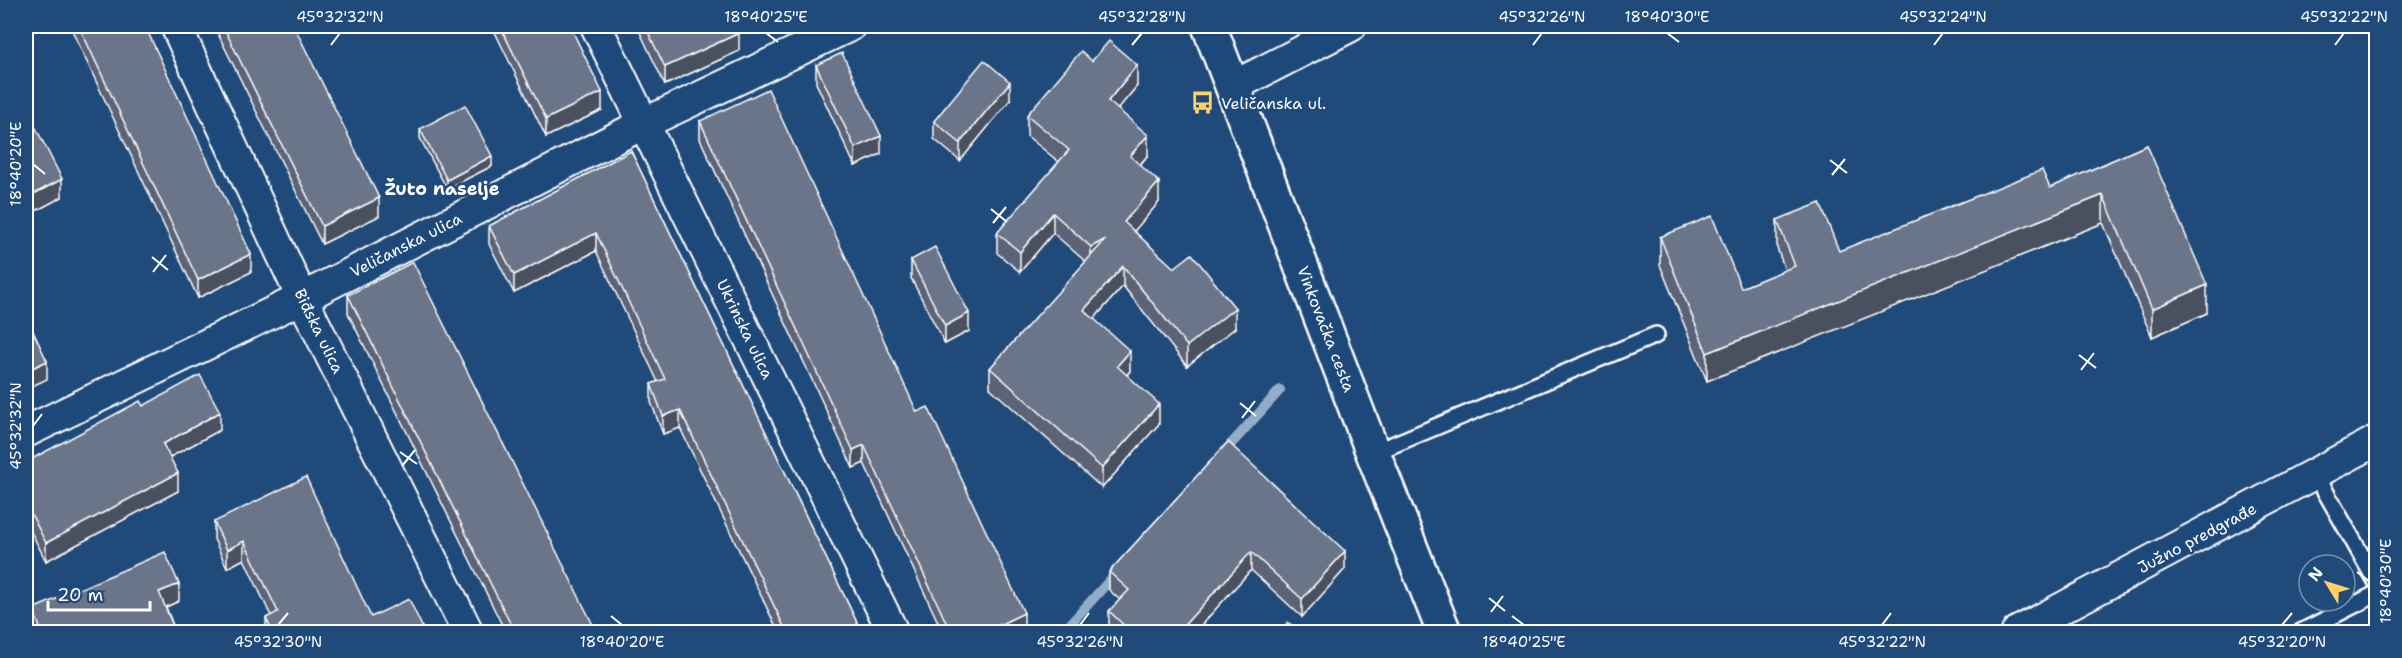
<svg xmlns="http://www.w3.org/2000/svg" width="2402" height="658" font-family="'Shantell Sans',sans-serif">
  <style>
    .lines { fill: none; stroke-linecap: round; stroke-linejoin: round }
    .stream { stroke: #91adc8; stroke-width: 10 }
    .service-casing { stroke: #fff; stroke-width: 20 }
    .minor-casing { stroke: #fff; stroke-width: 34 }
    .secondary-casing { stroke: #fff; stroke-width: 38 }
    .service { stroke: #1f4a7a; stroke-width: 15 }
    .minor { stroke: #1f4a7a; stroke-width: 30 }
    .secondary { stroke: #1f4a7a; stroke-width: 33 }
    .wall { fill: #5b6476; stroke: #fff; stroke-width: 1.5 }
    .shaded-wall { fill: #4a5160; stroke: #fff; stroke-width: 1.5 }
    .building { fill: #6a7489; stroke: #fff; stroke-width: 1.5 }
    .ticks { fill: none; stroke: #fff; stroke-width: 2 }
    .labels { text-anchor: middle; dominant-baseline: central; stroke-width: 5; stroke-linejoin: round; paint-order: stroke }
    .poi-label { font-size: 16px; fill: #fff; stroke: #1f4a7a; text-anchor: start }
    .street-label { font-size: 16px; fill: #fff; stroke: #1f4a7a }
    .neighbourhood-label { font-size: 18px; font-weight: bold; fill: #fff; stroke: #1f4a7a }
    .neatline { fill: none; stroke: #fff; stroke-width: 2 }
    .ticks-label { font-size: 15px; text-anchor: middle; fill: #fff }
  </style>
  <rect width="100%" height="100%" fill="#1f4a7a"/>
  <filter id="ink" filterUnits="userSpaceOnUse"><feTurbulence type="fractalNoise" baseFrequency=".0167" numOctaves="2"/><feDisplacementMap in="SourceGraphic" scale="12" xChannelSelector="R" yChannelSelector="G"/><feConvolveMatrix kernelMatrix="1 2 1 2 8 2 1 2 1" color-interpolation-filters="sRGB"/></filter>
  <g filter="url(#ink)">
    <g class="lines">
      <g class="stream">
        <polyline points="1223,453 1280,390"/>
        <polyline points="1063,632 1119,570"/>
      </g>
      <defs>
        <g id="service">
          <polyline points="1373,453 1656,335"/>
          <polyline points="2316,475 2376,581"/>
          <polyline points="2301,632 2376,594"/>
        </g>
        <g id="minor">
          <polyline points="176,26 302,298 468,632"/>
          <polyline points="596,26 893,632"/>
          <polyline points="1234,86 1351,26"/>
          <polyline points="26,432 302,298 645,123 850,26"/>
          <polyline points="2017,632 2376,441"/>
        </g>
        <polyline id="secondary" points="1209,26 1373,453 1444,632"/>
      </defs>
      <use href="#service" class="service-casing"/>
      <use href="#minor" class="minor-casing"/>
      <use href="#secondary" class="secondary-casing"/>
      <use href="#service" class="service"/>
      <use href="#minor" class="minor"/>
      <use href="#secondary" class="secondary"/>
    </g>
    <g class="wall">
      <polygon points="70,26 145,26 251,272 198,298"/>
      <polygon points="214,26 294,26 379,216 322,244"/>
      <polygon points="492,26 570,26 602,110 546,137"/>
      <polygon points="637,26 736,26 739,51 665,85"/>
      <polygon points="1092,61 1137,86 1118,109 1148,155 1140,165 1159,202 1134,231 1235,328 1187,366 1123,286 1094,319 1130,371 1127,375 1159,424 1102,488 990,388 990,368 1086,262 1053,233 1020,272 997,253 997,233 1059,162 1027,136 1027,115"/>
      <polygon points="816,65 881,154 855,166 816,83"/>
      <polygon points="1010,100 960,161 934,139 934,121"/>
      <polygon points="700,121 917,412 1024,631 1020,633 943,633 864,463 853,468 700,139"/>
      <polygon points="420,129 492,166 447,189 420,138"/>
      <polygon points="26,133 62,197 30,214 26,206"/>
      <polygon points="2147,145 2207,313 2152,337 2103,223 1707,381 1660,265 1660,237 1741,288 1785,270 1777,248 1777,220 1839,251 2050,188"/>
      <polygon points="631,151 862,633 779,633 680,428 663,434 651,402 651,384 658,382 596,251 514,293 489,244 489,226"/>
      <polygon points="911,260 969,331 945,344 911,278"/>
      <polygon points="348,295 597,633 506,633 348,313"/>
      <polygon points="220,430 170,457 178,491 46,561 26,522 26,462"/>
      <polygon points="1228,442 1345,569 1302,617 1251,570 1194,633 1113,633 1109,629 1109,611 1120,600 1109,590 1109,572"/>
      <polygon points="214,522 371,617 425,633 266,633 266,618 271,616 244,559 227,568 214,539"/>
      <polygon points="179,601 166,607 176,633 35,633 33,627 33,609"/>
    </g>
    <g class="shaded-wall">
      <polygon points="739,33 739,51 665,85 665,67"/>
      <polygon points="1137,65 1137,86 1108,121 1108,101"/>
      <polygon points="1010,82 1010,100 960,161 960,143"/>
      <polygon points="602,92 602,110 546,137 546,119"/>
      <polygon points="1148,135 1148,155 1130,176 1130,156"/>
      <polygon points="881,136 881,154 855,166 855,148"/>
      <polygon points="492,156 492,166 447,189 447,180"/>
      <polygon points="62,179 62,197 30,214 30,196"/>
      <polygon points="1159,182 1159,202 1124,243 1124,222"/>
      <polygon points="2103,195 2103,223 1707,381 1707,353"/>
      <polygon points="379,198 379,216 322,244 322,226"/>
      <polygon points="1053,213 1053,233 1020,272 1020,252"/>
      <polygon points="596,233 596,251 514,293 514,275"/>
      <polygon points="1106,239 1091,267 1091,247"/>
      <polygon points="251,254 251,272 198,298 198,280"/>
      <polygon points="1123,266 1123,286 1084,330 1084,310"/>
      <polygon points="2207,285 2207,313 2152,337 2152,309"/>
      <polygon points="1235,308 1235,328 1187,366 1187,346"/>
      <polygon points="969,313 969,331 945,344 945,326"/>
      <polygon points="1130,351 1130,371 1117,386 1117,366"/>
      <polygon points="47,361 47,379 26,389 26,371"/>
      <polygon points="1159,404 1159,424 1102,488 1102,468"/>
      <polygon points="680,410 680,428 663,434 663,416"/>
      <polygon points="220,412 220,430 163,461 163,444"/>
      <polygon points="864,445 864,463 853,468 853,450"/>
      <polygon points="178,473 178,491 46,561 46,543"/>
      <polygon points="244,541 244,559 227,568 227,550"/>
      <polygon points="1345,551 1345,569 1302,617 1302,599"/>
      <polygon points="1251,552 1251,570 1194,633 1177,633"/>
      <polygon points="179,584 179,601 159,610 159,592"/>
      <polygon points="1024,613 1024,631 1020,633 982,633"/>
    </g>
    <g class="building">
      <polygon points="79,26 145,26 251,254 198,280"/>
      <polygon points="223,26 294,26 379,198 322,226"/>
      <polygon points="500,26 570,26 602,92 546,119"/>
      <polygon points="645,26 736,26 739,33 665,67"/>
      <polygon points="1109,41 1137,65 1108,101 1148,135 1130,156 1159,182 1124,222 1174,268 1192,254 1235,308 1187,346 1123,266 1084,310 1130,351 1117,366 1159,404 1102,468 990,368 1106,239 1091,247 1053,213 1020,252 997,233 1069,150 1027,115 1081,51 1092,61"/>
      <polygon points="842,53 881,136 855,148 816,65"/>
      <polygon points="984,60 1010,82 960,143 934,121"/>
      <polygon points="768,89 917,412 928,407 1024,613 982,633 951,633 864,445 853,450 700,121"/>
      <polygon points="465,105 492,156 447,180 420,129"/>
      <polygon points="36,128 62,179 30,196 26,188 26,133"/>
      <polygon points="2147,145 2207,285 2152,309 2103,195 1707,353 1660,237 1712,216 1741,288 1795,266 1777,220 1820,203 1839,251 2042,170 2050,188"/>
      <polygon points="631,151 862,633 787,633 680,410 663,416 651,384 665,379 596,233 514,275 489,226"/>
      <polygon points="935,247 969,313 945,326 911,260"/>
      <polygon points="413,262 597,633 515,633 348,295"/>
      <polygon points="32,329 47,361 26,371 26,332"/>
      <polygon points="200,375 220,412 163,444 178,473 46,543 26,504 26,462 140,401 143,406"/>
      <polygon points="1228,442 1345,551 1302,599 1251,552 1177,633 1132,633 1109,611 1129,590 1109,572"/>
      <polygon points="306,477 371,617 409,599 425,633 273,633 266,618 278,612 244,541 227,550 214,522"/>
      <polygon points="165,552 179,584 159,592 176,633 42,633 33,609"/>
      <polygon points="1288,622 1301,633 1279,633"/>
    </g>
  </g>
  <path class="ticks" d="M766,33L778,42M1667,33L1679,42M331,45L340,33M1132,45L1142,33M1533,45L1542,33M1934,45L1943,33M2335,45L2344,33M1830,160L1847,173M33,164L45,174M1832,175L1845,159M991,209L1007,222M993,223L1006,207M152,257L168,270M153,272L166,255M2079,355L2096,368M2081,370L2094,353M1240,403L1256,416M1242,418L1255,401M33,426L42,414M400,452L417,464M402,466L415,450M2357,572L2369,581M1489,598L1505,611M1491,612L1503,596M611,616L622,625M1512,616L1524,625M278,625L288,613M1080,625L1089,613M1882,625L1891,613M2282,625L2292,613"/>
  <defs>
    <symbol id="bus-bare" viewBox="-9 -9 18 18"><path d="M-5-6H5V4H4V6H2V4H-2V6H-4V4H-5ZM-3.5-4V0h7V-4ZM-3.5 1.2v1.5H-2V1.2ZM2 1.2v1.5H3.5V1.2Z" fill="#ffd166" stroke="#1f4a7a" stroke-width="2.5" paint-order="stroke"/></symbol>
  </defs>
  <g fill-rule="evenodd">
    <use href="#bus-bare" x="1186" y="86" width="33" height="33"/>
  </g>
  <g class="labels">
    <g class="poi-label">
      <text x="1221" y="103">Veličanska ul.</text>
    </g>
    <g class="street-label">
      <text transform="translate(406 245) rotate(-27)">Veličanska ulica</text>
      <text transform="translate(745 329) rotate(64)">Ukrinska ulica</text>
      <text transform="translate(1326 329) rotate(69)">Vinkovačka cesta</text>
      <text transform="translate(319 331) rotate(64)">Biđska ulica</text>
      <text transform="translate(2197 538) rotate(-28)">Južno predgrađe</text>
    </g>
    <g class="neighbourhood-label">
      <text x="442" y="189">Žuto naselje</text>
    </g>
  </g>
  <rect width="2402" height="658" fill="none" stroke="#1f4a7a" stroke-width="66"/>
  <g transform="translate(2327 583) rotate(308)"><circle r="28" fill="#1f4a7a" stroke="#7992af" stroke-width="1.5"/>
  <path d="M0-4.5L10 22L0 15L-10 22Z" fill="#ffd166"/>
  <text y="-9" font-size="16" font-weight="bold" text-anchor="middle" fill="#ffffff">N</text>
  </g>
  <path d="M48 601v9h102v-9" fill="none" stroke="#ffffff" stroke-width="3"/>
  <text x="57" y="601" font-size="18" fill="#ffffff" stroke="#1f4a7a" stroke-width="4.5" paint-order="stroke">20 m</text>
  <rect x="33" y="33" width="2336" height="592" class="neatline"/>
  <g class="ticks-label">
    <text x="340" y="22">45°32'32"N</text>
    <text x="766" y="22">18°40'25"E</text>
    <text x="1142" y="22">45°32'28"N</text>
    <text x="1542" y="22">45°32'26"N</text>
    <text x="1667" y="22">18°40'30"E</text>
    <text x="1943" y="22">45°32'24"N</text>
    <text x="2344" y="22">45°32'22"N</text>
    <text transform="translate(16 164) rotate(-90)" y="5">18°40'20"E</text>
    <text transform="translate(16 426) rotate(-90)" y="5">45°32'32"N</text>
    <text transform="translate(2386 581) rotate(-90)" y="5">18°40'30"E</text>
    <text x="278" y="647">45°32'30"N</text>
    <text x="622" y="647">18°40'20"E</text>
    <text x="1080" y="647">45°32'26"N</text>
    <text x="1524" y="647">18°40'25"E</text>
    <text x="1882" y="647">45°32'22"N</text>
    <text x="2282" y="647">45°32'20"N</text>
  </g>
</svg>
